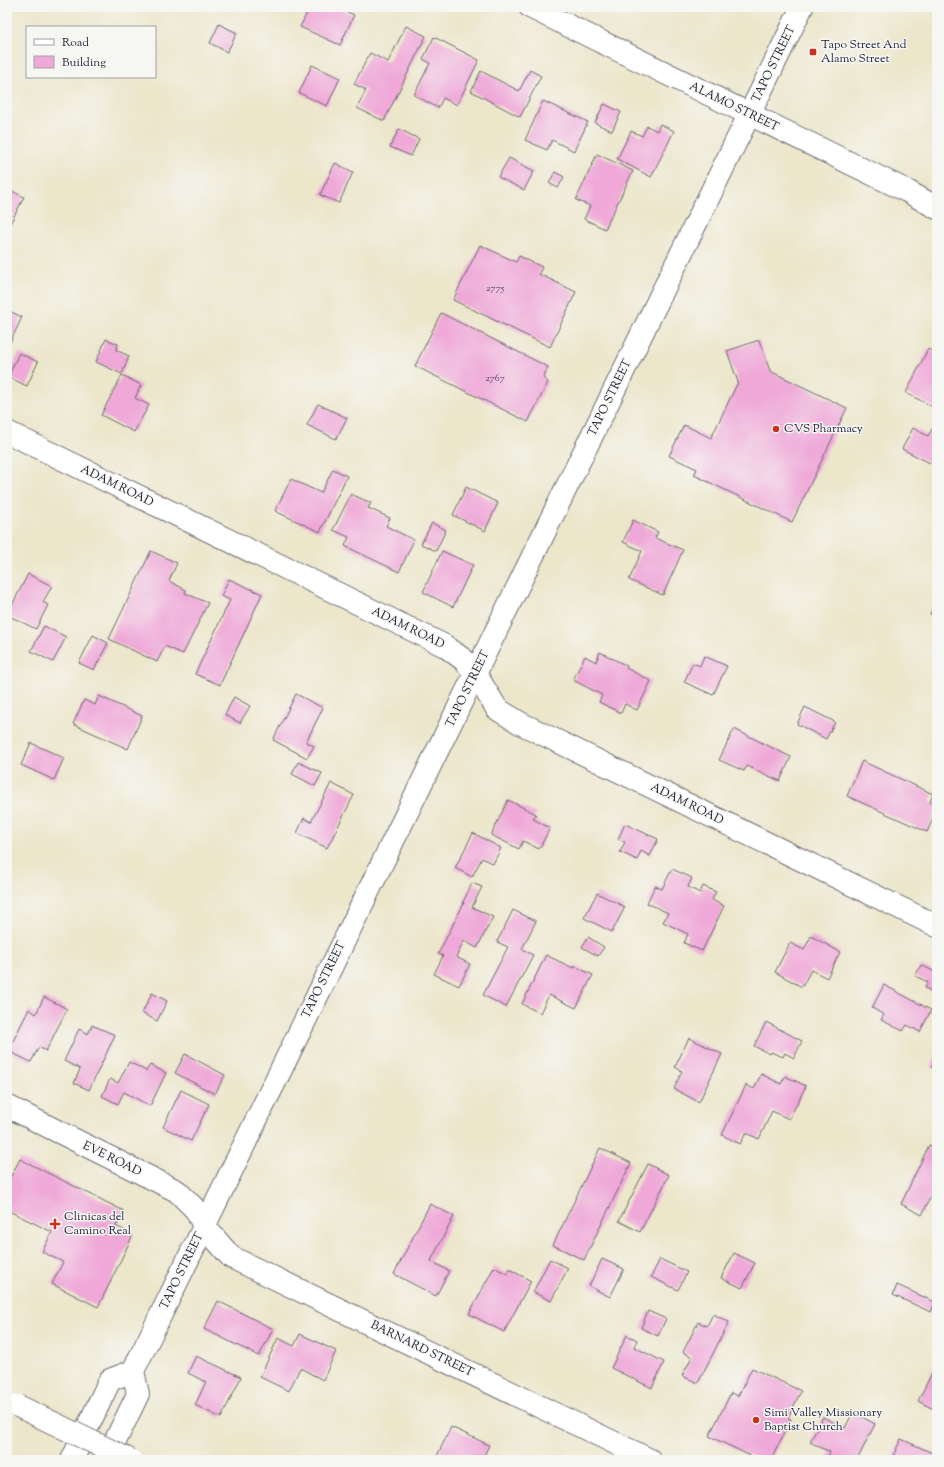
<svg xmlns="http://www.w3.org/2000/svg" width="944" height="1467" font-family="'Sorts Mill Goudy',serif">
  <style>
    .building { fill: #efa8d8 }
    .lines { fill: none; stroke-linecap: round; stroke-linejoin: round }
    .minor-casing { stroke: #69676d; stroke-width: 24 }
    .major-casing { stroke: #69676d; stroke-width: 24 }
    .minor { stroke: #fff; stroke-width: 22 }
    .major { stroke: #fff; stroke-width: 22 }
    .highway-bridge-casing { stroke: #69676d; stroke-width: 24; stroke-linecap: butt }
    .highway-bridge { stroke: #fff; stroke-width: 22 }
    .poi-dot { fill: #c8321e; stroke: #f6f6f2; stroke-width: 1.5 }
    .labels { text-anchor: middle; dominant-baseline: central; stroke-width: 3; stroke-linejoin: round; paint-order: stroke }
    .number-label { font-size: 10px; fill: #554462 }
    .poi-label { font-size: 12px; fill: #22223b; stroke: #f6f6f2; text-anchor: start }
    .street-label { font-size: 12px; fill: #22223b; stroke: #f6f6f2 }
  </style>
  <rect width="100%" height="100%" fill="#f6f6f2"/>
  <filter id="ink" filterUnits="userSpaceOnUse"><feTurbulence type="fractalNoise" baseFrequency=".025" numOctaves="2"/><feDisplacementMap in="SourceGraphic" scale="8" xChannelSelector="R" yChannelSelector="G"/><feConvolveMatrix kernelMatrix="1 2 1 2 8 2 1 2 1" color-interpolation-filters="sRGB"/></filter>
  <filter id="wash" filterUnits="userSpaceOnUse"><feTurbulence type="fractalNoise" baseFrequency=".012" numOctaves="4" result="noise"/><feDisplacementMap in="SourceGraphic" scale="16" xChannelSelector="R" yChannelSelector="G"/><feGaussianBlur stdDeviation="0.9" result="paint"/><feColorMatrix in="noise" values="0 0 0 0 0 0 0 0 0 0 0 0 0 0 0 0 0 1.4 0 .05"/><feComposite in="paint" operator="in"/></filter>
  <g filter="url(#wash)">
    <rect width="100%" height="100%" fill="#ece6cb"/>
    <g id="blocks">
      <g class="building">
        <polygon points="310,7 337,7 354,15 340,45 300,27"/>
        <polygon points="219,24 237,33 227,52 210,43"/>
        <polygon points="406,26 426,36 384,121 357,108 366,90 354,84 370,53 388,62"/>
        <polygon points="434,37 479,60 457,105 443,98 438,108 414,95 430,63 423,59"/>
        <polygon points="312,65 340,78 327,106 299,93"/>
        <polygon points="530,70 541,76 520,117 471,91 481,71 519,91"/>
        <polygon points="543,101 588,122 574,151 552,140 547,150 525,140"/>
        <polygon points="604,104 621,112 612,131 595,123"/>
        <polygon points="660,124 674,131 651,177 617,159 631,131 642,136 647,126 657,131"/>
        <polygon points="399,129 419,139 411,156 390,147"/>
        <polygon points="597,154 633,171 605,229 584,219 590,206 576,200"/>
        <polygon points="509,158 534,171 524,190 498,177"/>
        <polygon points="335,163 353,172 339,203 320,195"/>
        <polygon points="555,172 564,177 558,188 549,183"/>
        <polygon points="10,190 24,197 10,224 7,222 7,197"/>
        <polygon points="480,245 516,262 519,256 542,267 539,274 576,292 550,347 453,300"/>
        <polygon points="7,310 22,317 7,349"/>
        <polygon points="441,313 548,367 543,378 548,382 528,422 415,366"/>
        <polygon points="106,339 118,344 116,350 129,356 122,374 96,362"/>
        <polygon points="759,340 770,371 847,408 792,522 694,475 697,469 669,456 684,425 711,438 738,382 727,351"/>
        <polygon points="928,349 937,354 937,409 906,393"/>
        <polygon points="19,353 38,362 27,386 8,377"/>
        <polygon points="122,375 141,385 135,398 149,405 134,432 101,415"/>
        <polygon points="318,404 347,418 336,439 307,425"/>
        <polygon points="913,428 928,436 932,429 937,432 937,454 932,464 902,449"/>
        <polygon points="333,469 347,476 320,532 275,511 291,479 321,493"/>
        <polygon points="466,487 498,503 485,531 453,515"/>
        <polygon points="351,494 371,503 368,508 390,518 386,526 414,540 399,572 345,546 349,537 333,530"/>
        <polygon points="633,520 658,532 655,538 683,550 663,595 629,580 642,551 623,542"/>
        <polygon points="432,523 446,530 436,551 421,544"/>
        <polygon points="151,551 177,563 169,581 186,590 185,593 208,603 183,654 165,646 157,662 109,639"/>
        <polygon points="442,551 473,565 453,607 423,592"/>
        <polygon points="28,574 52,586 43,602 48,605 36,629 7,615"/>
        <polygon points="229,579 262,594 220,685 195,674 230,600 221,596"/>
        <polygon points="937,599 937,617 930,614"/>
        <polygon points="44,626 66,637 53,662 31,651"/>
        <polygon points="93,635 108,643 94,670 79,663"/>
        <polygon points="600,652 627,666 626,668 651,681 637,710 625,704 621,713 599,702 602,695 573,680 585,656 596,662"/>
        <polygon points="704,656 727,666 713,695 684,682 693,663 700,666"/>
        <polygon points="296,694 323,708 306,742 314,746 307,758 273,740"/>
        <polygon points="99,696 142,716 128,749 73,724 84,700 95,705"/>
        <polygon points="234,697 250,706 240,723 225,715"/>
        <polygon points="805,707 835,722 826,739 797,724"/>
        <polygon points="734,729 791,757 780,781 747,766 744,771 719,760"/>
        <polygon points="31,743 64,758 54,780 21,765"/>
        <polygon points="862,761 933,794 930,802 937,805 937,809 927,832 847,796"/>
        <polygon points="298,762 322,773 315,786 292,774"/>
        <polygon points="331,783 354,795 327,848 297,833 304,818 311,822"/>
        <polygon points="508,800 536,814 533,819 550,828 539,849 523,841 519,849 491,835"/>
        <polygon points="625,824 658,839 650,856 641,851 637,860 620,852 625,842 618,839"/>
        <polygon points="473,833 501,848 493,864 482,858 472,877 455,868"/>
        <polygon points="672,869 692,878 688,887 700,893 703,886 716,892 712,900 724,906 702,951 684,943 688,934 663,922 668,913 647,903 655,886 662,889"/>
        <polygon points="472,883 482,887 472,907 493,917 477,948 464,941 456,957 470,964 459,986 434,974 443,956 438,954 464,903 463,902"/>
        <polygon points="597,893 625,907 612,932 584,918"/>
        <polygon points="513,910 536,921 522,949 533,955 506,1007 483,995 508,947 497,942"/>
        <polygon points="811,936 840,952 827,978 811,970 802,987 775,972 790,943 804,950"/>
        <polygon points="588,937 604,947 598,956 582,947"/>
        <polygon points="546,955 573,968 574,966 593,975 576,1008 549,995 540,1013 522,1004"/>
        <polygon points="921,965 937,973 937,994 925,988 928,982 915,976"/>
        <polygon points="884,985 931,1010 920,1032 907,1025 903,1031 881,1020 884,1015 872,1008"/>
        <polygon points="152,993 167,1001 157,1021 142,1013"/>
        <polygon points="44,997 67,1009 46,1051 39,1047 31,1062 8,1051 29,1009 36,1014"/>
        <polygon points="766,1022 802,1041 794,1058 785,1053 783,1057 771,1052 770,1054 754,1046"/>
        <polygon points="92,1025 115,1035 89,1090 74,1083 80,1069 64,1061 79,1029 88,1034"/>
        <polygon points="689,1038 722,1054 699,1102 674,1089 682,1071 675,1067"/>
        <polygon points="937,1053 937,1069 931,1067"/>
        <polygon points="185,1054 225,1075 215,1094 175,1073"/>
        <polygon points="129,1062 146,1071 150,1065 166,1073 150,1106 124,1092 118,1104 102,1096 110,1079 118,1083"/>
        <polygon points="761,1074 781,1084 785,1076 806,1086 789,1119 772,1111 759,1139 746,1133 740,1144 722,1135 746,1085 754,1089"/>
        <polygon points="181,1090 209,1104 191,1141 163,1127"/>
        <polygon points="929,1145 937,1149 937,1183 922,1215 901,1204"/>
        <polygon points="600,1148 631,1163 584,1260 553,1245"/>
        <polygon points="20,1159 124,1211 116,1226 133,1235 98,1307 52,1284 63,1262 42,1252 52,1232 7,1210 7,1184"/>
        <polygon points="648,1164 669,1175 640,1232 619,1221"/>
        <polygon points="430,1204 454,1216 431,1261 449,1271 436,1296 394,1274"/>
        <polygon points="734,1253 755,1263 742,1288 721,1278"/>
        <polygon points="550,1259 568,1268 551,1301 533,1292"/>
        <polygon points="602,1259 624,1269 610,1297 589,1286"/>
        <polygon points="660,1259 687,1272 678,1290 651,1277"/>
        <polygon points="494,1267 507,1274 509,1269 531,1281 504,1332 469,1314"/>
        <polygon points="897,1285 935,1302 931,1312 893,1295"/>
        <polygon points="218,1301 273,1329 259,1356 204,1329"/>
        <polygon points="648,1311 666,1319 658,1336 641,1328"/>
        <polygon points="713,1314 729,1322 698,1383 682,1376 692,1357 683,1352 698,1322 707,1326"/>
        <polygon points="300,1334 336,1351 323,1380 300,1368 289,1391 260,1377 278,1338 294,1346"/>
        <polygon points="627,1335 637,1340 634,1347 664,1362 652,1388 611,1368"/>
        <polygon points="196,1356 241,1377 221,1418 195,1405 206,1382 188,1373"/>
        <polygon points="937,1363 937,1411 918,1401"/>
        <polygon points="752,1368 801,1391 788,1418 791,1419 771,1460 759,1460 709,1436 731,1393 738,1396"/>
        <polygon points="853,1412 875,1424 857,1460 826,1460 830,1452 810,1442 823,1417 845,1428"/>
        <polygon points="451,1427 489,1445 482,1460 435,1460"/>
        <polygon points="901,1439 937,1455 936,1460 891,1460"/>
      </g>
    </g>
  </g>
  <g filter="url(#ink)">
    <use href="#blocks" fill-opacity="0" stroke="#69676d" stroke-width="1"/>
    <g class="lines">
      <defs>
        <g id="minor">
          <polyline points="7,432 445,646 464,660 475,673 497,709 520,723 937,926"/>
          <polyline points="7,1106 177,1191 196,1210 204,1226 231,1257 650,1460"/>
          <polyline points="72,1460 110,1380 133,1371"/>
          <polyline points="106,1460 138,1394 133,1371 145,1347 802,7"/>
        </g>
        <polyline id="major" points="530,7 907,191 937,208"/>
      </defs>
      <use href="#minor" class="minor-casing"/>
      <use href="#major" class="major-casing"/>
      <use href="#minor" class="minor"/>
      <use href="#major" class="major"/>
      <defs>
        <polyline id="highway-bridge" points="18,1406 130,1460"/>
      </defs>
      <use href="#highway-bridge" class="highway-bridge-casing"/>
      <use href="#highway-bridge" class="highway-bridge"/>
    </g>
  </g>
  <g class="poi-dot">
    <rect x="809" y="48" width="8" height="8" rx="2"/>
    <circle cx="776" cy="429" r="4"/>
    <path d="M53 1218h4v4h4v4h-4v4h-4v-4h-4v-4h4z"/>
    <circle cx="756" cy="1420" r="4"/>
  </g>
  <g class="labels">
    <g class="number-label">
      <text x="495" y="288">2775</text>
      <text x="495" y="378">2767</text>
    </g>
    <g class="poi-label">
      <text x="821" y="45">Tapo Street And<tspan x="821" dy="14">Alamo Street</tspan></text>
      <text x="784" y="429">CVS Pharmacy</text>
      <text x="64" y="1217">Clinicas del<tspan x="64" dy="14">Camino Real</tspan></text>
      <text x="764" y="1413">Simi Valley Missionary<tspan x="764" dy="14">Baptist Church</tspan></text>
    </g>
    <g class="street-label">
      <text transform="translate(774 64) rotate(-64)">TAPO STREET</text>
      <text transform="translate(734 107) rotate(26)">ALAMO STREET</text>
      <text transform="translate(610 398) rotate(-64)">TAPO STREET</text>
      <text transform="translate(117 486) rotate(26)">ADAM ROAD</text>
      <text transform="translate(408 628) rotate(26)">ADAM ROAD</text>
      <text transform="translate(468 689) rotate(-64)">TAPO STREET</text>
      <text transform="translate(687 804) rotate(26)">ADAM ROAD</text>
      <text transform="translate(324 980) rotate(-64)">TAPO STREET</text>
      <text transform="translate(112 1159) rotate(26)">EVE ROAD</text>
      <text transform="translate(182 1271) rotate(-64)">TAPO STREET</text>
      <text transform="translate(422 1349) rotate(26)">BARNARD STREET</text>
    </g>
  </g>
  <rect width="944" height="1467" fill="none" stroke="#f6f6f2" stroke-width="24"/>
  <rect x="26" y="26" width="130" height="52" fill="#f6f6f2" stroke="#a1a1a9"/>
  <rect x="34" y="39" width="20" height="6" fill="#ffffff" stroke="#a1a1a9"/>
  <text x="62" y="46" font-size="12" fill="#22223b">Road</text>
  <rect x="34" y="56" width="20" height="12" fill="#efa8d8" stroke="#a1a1a9"/>
  <text x="62" y="66" font-size="12" fill="#22223b">Building</text>
</svg>
